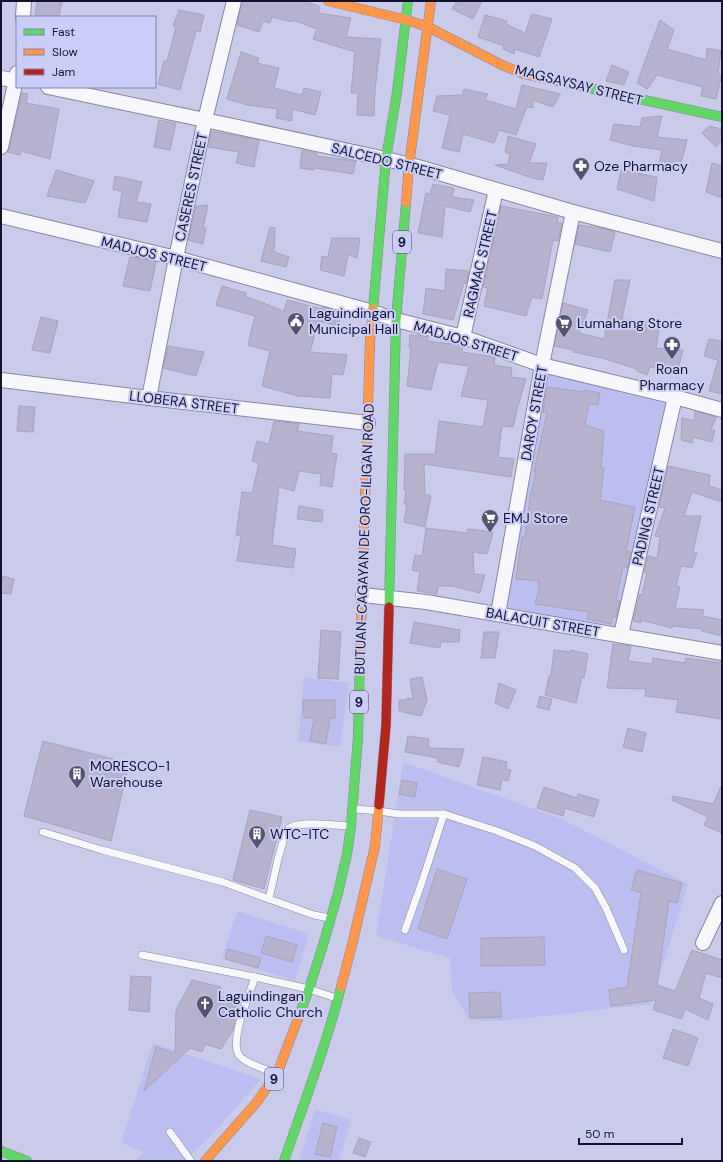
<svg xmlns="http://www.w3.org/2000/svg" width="723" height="1162" font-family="'DM Sans',sans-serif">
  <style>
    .built { fill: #bdbef0 }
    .building { fill: #b6b1cc; stroke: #a7a2bd }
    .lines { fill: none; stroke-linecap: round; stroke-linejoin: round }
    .lane-casing { stroke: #8787a1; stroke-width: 8 }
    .street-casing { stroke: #8787a1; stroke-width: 16 }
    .fast-casing { stroke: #8787a1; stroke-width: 10 }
    .slow-casing { stroke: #8787a1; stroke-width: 10 }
    .jam-casing { stroke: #8787a1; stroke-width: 10 }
    .lane { stroke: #f7f7fc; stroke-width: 7 }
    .street { stroke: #f7f7fc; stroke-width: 14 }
    .fast { stroke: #63d668; stroke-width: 9 }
    .slow { stroke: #ff974d; stroke-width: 9 }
    .jam { stroke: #b3261e; stroke-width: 9 }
    .labels { text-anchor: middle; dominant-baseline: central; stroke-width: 4; stroke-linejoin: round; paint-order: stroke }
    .shield { fill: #cbcdf9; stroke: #4b4b6a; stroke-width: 1 }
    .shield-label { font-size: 13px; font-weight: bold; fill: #14132d }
    .street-label { font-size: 14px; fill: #14132d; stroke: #cbcdf9 }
    .poi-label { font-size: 14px; fill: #14132d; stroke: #cbcdf9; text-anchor: start }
  </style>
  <rect width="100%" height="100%" fill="#cacbeb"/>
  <g class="built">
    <polygon points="545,373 666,404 615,628 506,611"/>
    <polygon points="304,677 349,683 340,747 298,741"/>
    <polygon points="403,762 562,819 688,884 651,1004 501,1021 469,1020 452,991 450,958 376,936"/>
    <polygon points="237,911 309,934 295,981 222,958"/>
    <polygon points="153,1043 261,1079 207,1140 184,1161 135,1161 143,1152 121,1143"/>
    <polygon points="315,1109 351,1120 339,1161 299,1161"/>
  </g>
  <g class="building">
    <polygon points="37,1 62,1 59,17 35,17"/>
    <polygon points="242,1 303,1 319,6 320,8 318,13 351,18 346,37 381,39 375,90 374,116 357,115 358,93 351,93 355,52 313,39 317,29 293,20 292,22 272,17 270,23 263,21 259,32 237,25"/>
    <polygon points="457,1 482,1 473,19 452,9"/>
    <polygon points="179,10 204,15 200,32 196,31 180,90 158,84 164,61 167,61 176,27 173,26"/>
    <polygon points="532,14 552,19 539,57 515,49 514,54 503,49 504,46 478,37 485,15 507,21 506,24 525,33"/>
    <polygon points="660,20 674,30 667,49 706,60 707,48 721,51 718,74 722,74 716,99 701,96 703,87 657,75 647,89 637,83"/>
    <polygon points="241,52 259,58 257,63 279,68 274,88 302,95 304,88 321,92 315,115 292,109 292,121 276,118 277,109 248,105 227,99"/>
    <polygon points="612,65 629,72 624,85 606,81"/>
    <polygon points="522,85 560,94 553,107 533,100 533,108 527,107 516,135 499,130 494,143 463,134 459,152 442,148 450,115 433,111 437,96 462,95 464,89 488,94 485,100 516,109"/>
    <polygon points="22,93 28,94 26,103 59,109 50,159 21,151 20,155 8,152 9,149"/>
    <polygon points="662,116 657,137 687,140 679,171 658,167 662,150 633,146 610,140 614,124 640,127 642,118"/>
    <polygon points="159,120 176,123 170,150 154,147"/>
    <polygon points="709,126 722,129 722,141 716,147 702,133"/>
    <polygon points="211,131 259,140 254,167 236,163 239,152 208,147"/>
    <polygon points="508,136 536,144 529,163 547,163 543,180 532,178 495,165 508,164 510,154 505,152"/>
    <polygon points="302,150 317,153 316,156 356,161 353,174 315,168 314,170 300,168"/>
    <polygon points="712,163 722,166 722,198 706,192"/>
    <polygon points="56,170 94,181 85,203 47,196"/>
    <polygon points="621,170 657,177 654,201 617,189"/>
    <polygon points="115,176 142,182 136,202 151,204 147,222 118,217 122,192 113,189"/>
    <polygon points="433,184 454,188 452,197 474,200 470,212 445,206 442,237 418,233 424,203 428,203 428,202 424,201 426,193 430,194"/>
    <polygon points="208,205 203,228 206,228 203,244 188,240 196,206"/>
    <polygon points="501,206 558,217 557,223 562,223 558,241 553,240 542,299 532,297 526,316 484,306 488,288 483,287"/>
    <polygon points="579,225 600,228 615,232 610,252 575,244"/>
    <polygon points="270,227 275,228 274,252 289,257 286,267 261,261"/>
    <polygon points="332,238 360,238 357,258 348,255 344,276 320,270 322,256 328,257"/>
    <polygon points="130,257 139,258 156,262 150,291 123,286"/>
    <polygon points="446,269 469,271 466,284 464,283 453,320 423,314 426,288 445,291"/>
    <polygon points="615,280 630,280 622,319 660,323 656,348 683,350 677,373 650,367 647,375 637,371 637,369 602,358 573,352 574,350 554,346 563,303 588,310 579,333 604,339"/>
    <polygon points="222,286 246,293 245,296 284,311 287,300 322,309 322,307 340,312 339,326 318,321 310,352 347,355 343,375 332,374 330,398 298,396 262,386 270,351 248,345 255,316 216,305"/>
    <polygon points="41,317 58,321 50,353 32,350"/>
    <polygon points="410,335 425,336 428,337 427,341 460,345 463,346 462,352 495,357 494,365 512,368 511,377 526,379 518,406 513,427 502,426 498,457 514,459 511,477 424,464 425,494 431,496 425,527 404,522 407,504 404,504 406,490 404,490 405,454 435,454 439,421 483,427 488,400 461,396 469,366 438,362 431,390 407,386 411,349 409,348"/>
    <polygon points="709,339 722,341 722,394 709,391 718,360 704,356"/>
    <polygon points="168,346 204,352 196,376 163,368"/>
    <polygon points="547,387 584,392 585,390 600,393 598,405 589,404 585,425 604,431 601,468 604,468 600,500 635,507 626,551 631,552 628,568 623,566 616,600 620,601 616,617 613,616 611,624 587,619 589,612 535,604 540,587 538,587 539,581 516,579 522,537 525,537 531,491 532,491 536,471 534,471 547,413 543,412"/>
    <polygon points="19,406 35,407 33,432 17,431"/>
    <polygon points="695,411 716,417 711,430 715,430 712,442 693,437 692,443 681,440 682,418 694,421"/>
    <polygon points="274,421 299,424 297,431 333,436 331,453 337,454 332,487 320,485 321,474 299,471 294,491 279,487 272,545 296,549 293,568 237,561 241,536 236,535 242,492 252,493 259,463 252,461 257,441 269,444"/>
    <polygon points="668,466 710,475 709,486 722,490 722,502 692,492 684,516 701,516 693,552 697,553 692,568 681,566 676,586 680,587 675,608 704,610 702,616 722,620 722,636 702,631 702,629 672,626 672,628 641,620 641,623 633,621 640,594 642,595 647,573 644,572 648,556 657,558 660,537 655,536 665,508 659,507"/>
    <polygon points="299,506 323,510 322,522 297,519"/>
    <polygon points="426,528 467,533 468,529 493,532 487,554 473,552 474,574 485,575 480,593 452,586 438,586 437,594 417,591 420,572 412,570 415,555 422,556"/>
    <polygon points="1,576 14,579 11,594 1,593"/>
    <polygon points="414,622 460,630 459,642 441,642 440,648 410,643"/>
    <polygon points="321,630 341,632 338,679 318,678"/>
    <polygon points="484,632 499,632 495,658 481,658"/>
    <polygon points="613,644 631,646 628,661 652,664 653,658 685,663 686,658 722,663 722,719 676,712 678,700 645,696 646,689 607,688"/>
    <polygon points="554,650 571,652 571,650 588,654 584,678 582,677 576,703 545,695 549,676 551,676"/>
    <polygon points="422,677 427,700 421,716 399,711 399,700 407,700 407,698 413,699 410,679"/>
    <polygon points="499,683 516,690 508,709 495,703"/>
    <polygon points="540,696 552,699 549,710 537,707"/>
    <polygon points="303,700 335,700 335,718 330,718 326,744 310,741 314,718 304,718"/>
    <polygon points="628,728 646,733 642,752 623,747"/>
    <polygon points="408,736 429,739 428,748 464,749 459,767 437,762 438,758 405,752"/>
    <polygon points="43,741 129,763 111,841 24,816"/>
    <polygon points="483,757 507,762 506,769 511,770 508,781 502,779 500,790 477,785"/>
    <polygon points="402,780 417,783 415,797 399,794"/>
    <polygon points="722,784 722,833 704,825 708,817 672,800 673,796 713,804"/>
    <polygon points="544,787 577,798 578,794 599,800 594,817 565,808 563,816 537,808"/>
    <polygon points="250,810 282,817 264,889 233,880"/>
    <polygon points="437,869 467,879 447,939 418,929"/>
    <polygon points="637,870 682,883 677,903 669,901 657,985 675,991 692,950 722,960 722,978 706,973 699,998 713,1004 708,1020 685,1009 682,1019 653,1010 656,1000 611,1006 609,990 627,987 641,893 631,890"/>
    <polygon points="266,936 297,945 292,962 261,953"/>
    <polygon points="544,937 545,965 481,966 481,938"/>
    <polygon points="228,949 261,958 258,968 225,959"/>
    <polygon points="131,976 151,977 149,1012 129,1010"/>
    <polygon points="192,980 221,987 218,996 235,1001 235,1021 233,1030 221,1049 205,1044 202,1052 190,1048 144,1091 156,1047 175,1053 176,1010"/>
    <polygon points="500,992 501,1017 470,1018 469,993"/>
    <polygon points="673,1029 698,1038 688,1066 663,1058"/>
    <polygon points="323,1123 337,1127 330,1157 315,1154"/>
    <polygon points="359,1138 371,1142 365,1157 353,1153"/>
  </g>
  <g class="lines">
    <defs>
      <g id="lane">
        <polyline points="356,809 379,811 399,814 444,814 497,831 535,846 575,868 595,888 606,908 624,950"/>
        <polyline points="43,832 102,850 223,882 269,899"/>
        <path d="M329,918L314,915L269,899L278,859L285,834C286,831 287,829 291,827C301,821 335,825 348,826"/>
        <polyline points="405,930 422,882 444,814"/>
        <polyline points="142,955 255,977"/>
        <path d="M275,1073C265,1069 244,1063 239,1055C229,1041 250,993 255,977L309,989L336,998"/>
        <polyline points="170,1132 191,1161"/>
      </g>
      <g id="street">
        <polyline points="23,17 24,1"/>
        <polyline points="1,78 17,81"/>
        <polyline points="48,87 205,120 386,159 418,167 573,212 722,251"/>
        <polyline points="1,147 16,80 17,73"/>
        <polyline points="1,216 176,258 373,312 396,320 463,337 542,365 675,397 722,410"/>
        <polyline points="463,337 496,190"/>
        <polyline points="1,380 149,398 368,423"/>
        <polyline points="149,398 176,258 205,120 234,1"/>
        <polyline points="363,595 426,602 722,653"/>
        <polyline points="498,614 542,365 573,212"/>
        <polyline points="621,635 675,397"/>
        <polyline points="703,943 722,903"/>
      </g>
      <g id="fast">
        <polyline points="562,82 722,117"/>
        <polyline points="373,309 386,159 397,92 408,1"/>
        <polyline points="389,607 396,320 406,203"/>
        <polyline points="299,1016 309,989 323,945 338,893 347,854 351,826 358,737 360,657"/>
        <polyline points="1,1151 27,1161"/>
        <path d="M284,1161C304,1103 326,1046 341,987"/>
      </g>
      <g id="slow">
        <polyline points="328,1 407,20 428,27 504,66 524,74 562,82"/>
        <polyline points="406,203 409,165 431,1"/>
        <polyline points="360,657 370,341 373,309"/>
        <polyline points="341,987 353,941 375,846 379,805"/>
        <polyline points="205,1161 256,1103 277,1074 299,1016"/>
      </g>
      <polyline id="jam" points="379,805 386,725 389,607"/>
    </defs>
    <use href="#lane" class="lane-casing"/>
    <use href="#street" class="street-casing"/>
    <use href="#fast" class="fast-casing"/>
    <use href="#slow" class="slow-casing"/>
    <use href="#jam" class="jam-casing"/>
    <use href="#lane" class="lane"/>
    <use href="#street" class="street"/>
    <use href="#fast" class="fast"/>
    <use href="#slow" class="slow"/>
    <use href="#jam" class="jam"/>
  </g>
  <defs>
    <symbol id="pharmacy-pin" viewBox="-11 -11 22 30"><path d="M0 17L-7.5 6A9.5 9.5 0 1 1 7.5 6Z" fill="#545370" stroke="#cbcdf9"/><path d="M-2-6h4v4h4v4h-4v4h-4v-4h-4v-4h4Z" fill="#fff"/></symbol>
    <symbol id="civic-pin" viewBox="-11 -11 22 30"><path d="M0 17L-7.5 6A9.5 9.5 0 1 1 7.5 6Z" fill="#545370" stroke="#cbcdf9"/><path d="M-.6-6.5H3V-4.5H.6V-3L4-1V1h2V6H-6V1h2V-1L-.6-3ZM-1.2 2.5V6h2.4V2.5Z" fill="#fff"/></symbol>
    <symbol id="supermarket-pin" viewBox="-11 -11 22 30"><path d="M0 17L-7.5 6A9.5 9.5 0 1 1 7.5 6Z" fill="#545370" stroke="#cbcdf9"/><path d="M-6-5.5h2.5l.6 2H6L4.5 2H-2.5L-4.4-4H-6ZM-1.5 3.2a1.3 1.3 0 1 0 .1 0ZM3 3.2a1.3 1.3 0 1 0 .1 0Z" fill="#fff"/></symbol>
    <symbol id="building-pin" viewBox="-11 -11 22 30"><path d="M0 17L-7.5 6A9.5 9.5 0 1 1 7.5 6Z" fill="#545370" stroke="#cbcdf9"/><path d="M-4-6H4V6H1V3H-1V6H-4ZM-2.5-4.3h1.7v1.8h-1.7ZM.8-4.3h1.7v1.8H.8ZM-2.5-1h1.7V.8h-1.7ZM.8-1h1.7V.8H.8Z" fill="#fff"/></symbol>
    <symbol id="church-pin" viewBox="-11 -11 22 30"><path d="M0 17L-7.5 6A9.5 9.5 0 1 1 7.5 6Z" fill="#545370" stroke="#cbcdf9"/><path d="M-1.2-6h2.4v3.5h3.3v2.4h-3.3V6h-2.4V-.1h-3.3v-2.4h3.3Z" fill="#fff"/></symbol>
  </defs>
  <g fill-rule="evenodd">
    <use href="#pharmacy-pin" x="571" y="156" width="20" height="27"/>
    <use href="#civic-pin" x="286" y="311" width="20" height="27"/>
    <use href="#supermarket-pin" x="554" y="313" width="20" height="27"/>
    <use href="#pharmacy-pin" x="662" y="335" width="20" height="27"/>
    <use href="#supermarket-pin" x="480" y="508" width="20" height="27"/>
    <use href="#building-pin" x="67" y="764" width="20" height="27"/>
    <use href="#building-pin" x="247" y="824" width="20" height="27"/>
    <use href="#church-pin" x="195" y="994" width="20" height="27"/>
  </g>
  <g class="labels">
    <g class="shield">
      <rect x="393" y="231" width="18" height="22" rx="3"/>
      <rect x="350" y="691" width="18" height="22" rx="3"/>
      <rect x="265" y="1068" width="18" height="22" rx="3"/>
    </g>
    <g class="shield-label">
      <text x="402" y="242">9</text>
      <text x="359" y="702">9</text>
      <text x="274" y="1079">9</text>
    </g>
    <g class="street-label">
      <text transform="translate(579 85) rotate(14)">MAGSAYSAY STREET</text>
      <text transform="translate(387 161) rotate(14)">SALCEDO STREET</text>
      <text transform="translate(191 187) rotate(-78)">CASERES STREET</text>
      <text transform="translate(154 254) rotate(14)">MADJOS STREET</text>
      <text transform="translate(480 264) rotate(-77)">RAGMAC STREET</text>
      <text transform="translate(466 341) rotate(17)">MADJOS STREET</text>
      <text transform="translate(184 402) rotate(7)">LLOBERA STREET</text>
      <text transform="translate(534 413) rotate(-80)">DAROY STREET</text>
      <text transform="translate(648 516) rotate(-77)">PADING STREET</text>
      <text transform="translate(364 539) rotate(-88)">BUTUAN-CAGAYAN DE ORO-ILIGAN ROAD</text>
      <text transform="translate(543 622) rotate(10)">BALACUIT STREET</text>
    </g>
    <g class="poi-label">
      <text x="594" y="166">Oze Pharmacy</text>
      <text x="309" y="313">Laguindingan<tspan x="309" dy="16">Municipal Hall</tspan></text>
      <text x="577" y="323">Lumahang Store</text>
      <text x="672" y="369" text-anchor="middle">Roan<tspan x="672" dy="16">Pharmacy</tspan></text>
      <text x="503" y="518">EMJ Store</text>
      <text x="90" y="766">MORESCO-1<tspan x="90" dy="16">Warehouse</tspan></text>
      <text x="270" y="834">WTC-ITC</text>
      <text x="218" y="996">Laguindingan<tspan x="218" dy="16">Catholic Church</tspan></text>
    </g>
  </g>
  <rect width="723" height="1162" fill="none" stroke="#14132d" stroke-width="4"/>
  <rect x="16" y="16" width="140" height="72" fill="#cbcdf9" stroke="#8283a7"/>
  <rect x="24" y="29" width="20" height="6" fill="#63d668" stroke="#8283a7"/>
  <text x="52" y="36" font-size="12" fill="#14132d">Fast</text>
  <rect x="24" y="49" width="20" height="6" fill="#ff974d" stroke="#8283a7"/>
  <text x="52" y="56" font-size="12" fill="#14132d">Slow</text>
  <rect x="24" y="69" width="20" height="6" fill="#b3261e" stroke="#8283a7"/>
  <text x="52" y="76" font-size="12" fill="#14132d">Jam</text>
  <path d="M579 1138v6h103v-6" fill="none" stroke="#14132d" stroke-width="2"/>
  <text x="585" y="1138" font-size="12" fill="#14132d" stroke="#cbcdf9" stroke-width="3" paint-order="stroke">50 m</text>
</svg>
